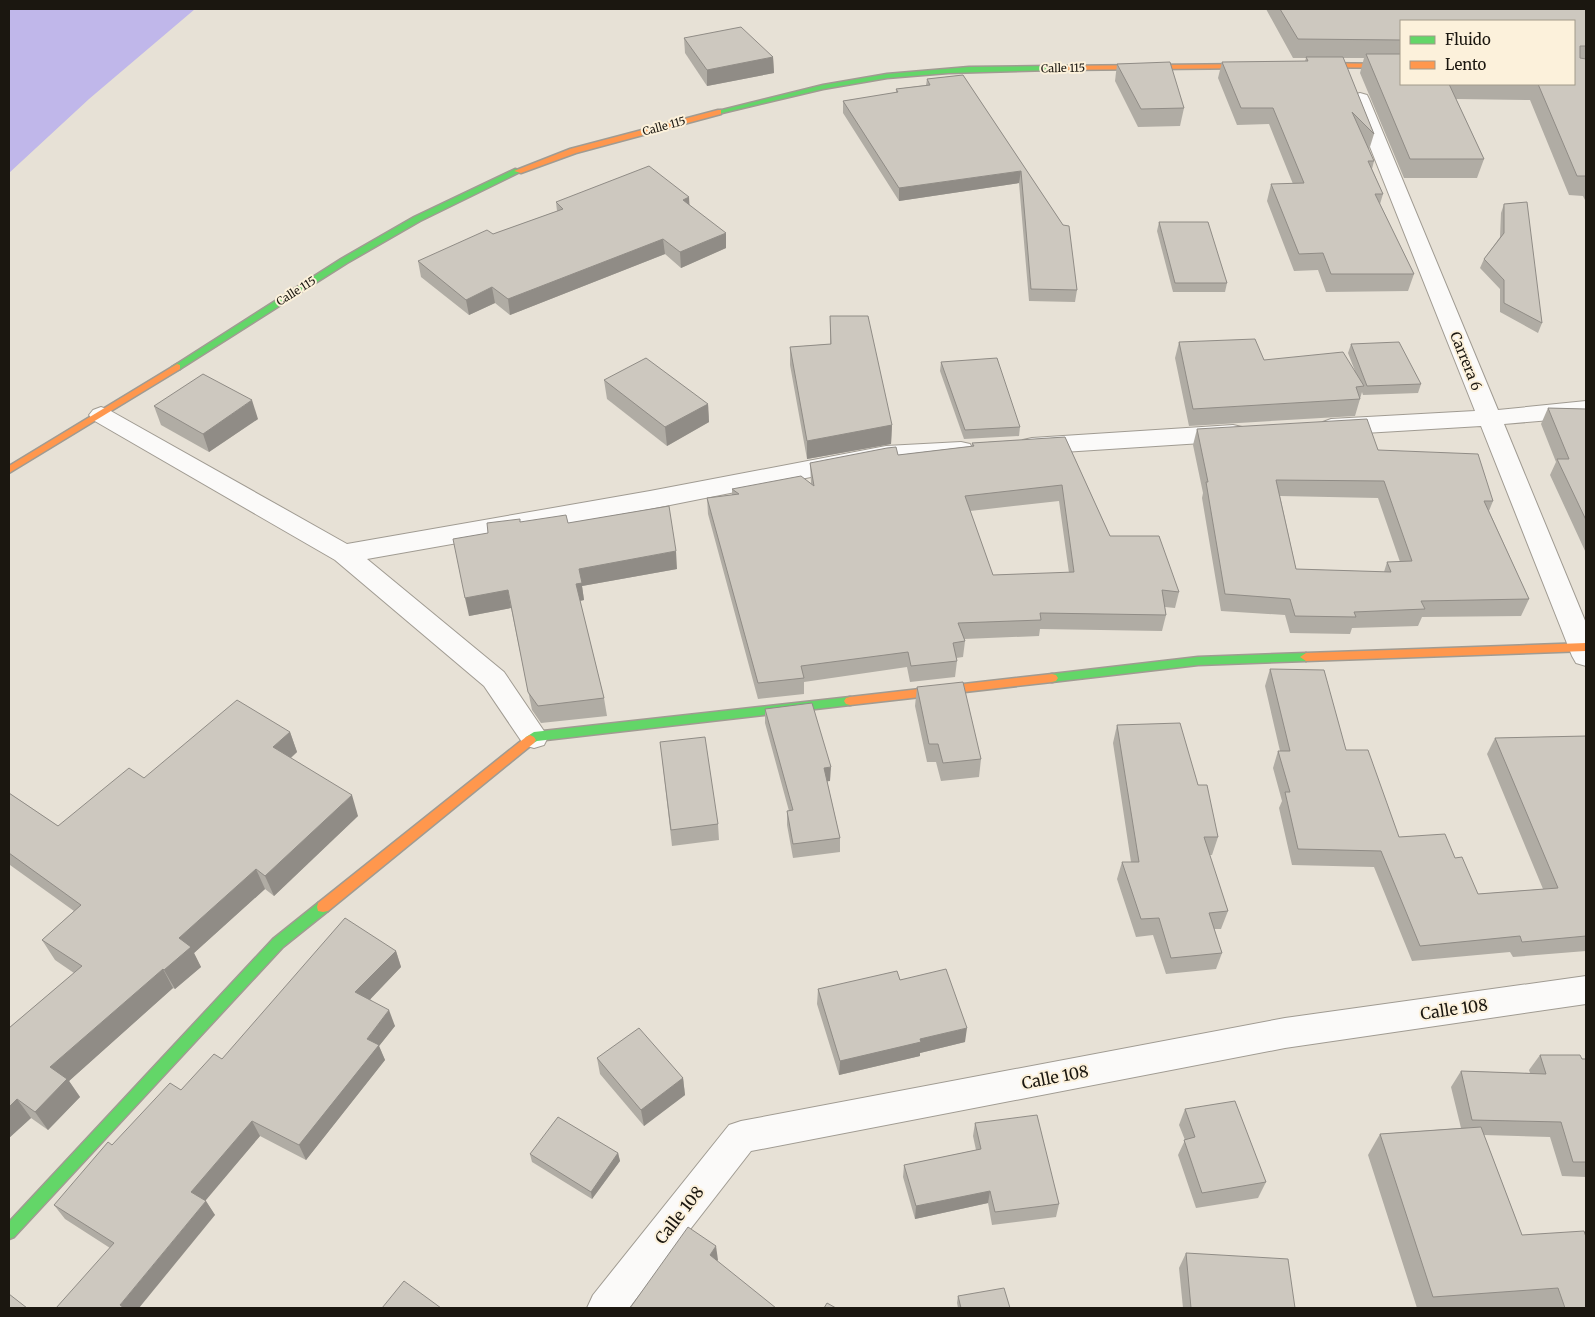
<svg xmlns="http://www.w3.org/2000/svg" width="1595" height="1317" font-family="Merriweather,serif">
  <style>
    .water { fill: #c0b7ea }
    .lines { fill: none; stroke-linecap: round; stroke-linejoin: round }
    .street-casing { stroke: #a09b92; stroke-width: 2 }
    .fast-casing { stroke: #a09b92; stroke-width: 3 }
    .slow-casing { stroke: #a09b92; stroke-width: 3 }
    .street { fill: #fbfaf9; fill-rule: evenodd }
    .fast { fill: #63d668; fill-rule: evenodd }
    .slow { fill: #ff974d; fill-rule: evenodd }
    .wall { fill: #b0aca4; fill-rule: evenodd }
    .shaded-wall { fill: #908c86 }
    .building { fill: #cdc8bf; stroke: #908c86; fill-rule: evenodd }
    .labels { text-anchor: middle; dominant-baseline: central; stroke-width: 4; stroke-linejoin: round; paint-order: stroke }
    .far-street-label { font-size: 11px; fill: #1b1710; stroke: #fcf1db }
    .street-label { font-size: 14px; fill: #1b1710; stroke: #fcf1db }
    .near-street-label { font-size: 16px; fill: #1b1710; stroke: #fcf1db }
  </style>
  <rect width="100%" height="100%" fill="#e7e1d6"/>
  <polygon class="water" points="9,9 195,9 89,99 9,173"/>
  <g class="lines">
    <defs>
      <g id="street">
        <polygon points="1360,93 1367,95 1369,99 1498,410 1586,401 1586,417 1504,424 1586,623 1586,666 1576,663 1572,656 1481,426 1331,435 1323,432 1319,427 1323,422 1331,419 1475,411 1351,99 1353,95"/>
        <polygon points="101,407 109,410 347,544 650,491 886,446 961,442 970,444 973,450 970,456 961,458 886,462 650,509 367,559 504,672 548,737 544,745 534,748 524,745 484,686 335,560 93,420 89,415 93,410"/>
        <polygon points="1233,425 1242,427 1245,433 1242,439 1233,441 1032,454 1023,452 1020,446 1023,440 1032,438"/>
        <polygon points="1586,976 1586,1004 1285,1048 751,1151 629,1308 587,1308 593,1295 729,1125 741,1121 1285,1018"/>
      </g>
      <g id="fast">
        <polygon points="1051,66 1055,68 1054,70 948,73 887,78 823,89 718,114 714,112 823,85 887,74 969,67"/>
        <polygon points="515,169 522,171 420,221 347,263 180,369 177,370 172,367 341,259 414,217"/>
        <polygon points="1306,653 1312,657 1306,661 1198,665 1052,682 1048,681 1046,678 1048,675 1052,674 1198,657"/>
        <polygon points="850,697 854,698 856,701 854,704 850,705 537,741 530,745 526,743 524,740 526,737 534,732"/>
        <polygon points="323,902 328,903 329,907 328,911 283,947 14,1237 9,1239 9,1222 273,939 318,903"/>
      </g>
      <g id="slow">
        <polygon points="1305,63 1401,64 1401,68 1308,67 1305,67"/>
        <polygon points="1257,64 1260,64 1260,68 1051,70 1047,68 1051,66"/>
        <polygon points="718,110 721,110 721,114 576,153 521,173 514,171 570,149"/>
        <polygon points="177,364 180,365 180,369 9,473 9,466"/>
        <polygon points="1586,643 1586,651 1306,661 1300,657 1306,653"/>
        <polygon points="1052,674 1056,675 1058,678 1056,681 1052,682 850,705 846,704 844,701 846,698 850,697"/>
        <polygon points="530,735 534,737 536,740 534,743 328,911 323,912 318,911 317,907 318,903 526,737"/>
      </g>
    </defs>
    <use href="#street" class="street-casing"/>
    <use href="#fast" class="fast-casing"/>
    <use href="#slow" class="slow-casing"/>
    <use href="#street" class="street"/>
    <use href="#fast" class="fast"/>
    <use href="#slow" class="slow"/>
  </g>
  <g class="wall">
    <path d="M1266,9H1586V202L1583,196L1569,195L1530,100L1456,99L1484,159L1477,178H1404L1360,73L1364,58H1343L1374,134L1369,150L1374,161L1372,169L1383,194L1380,204L1414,274L1408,291L1326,292L1318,270L1294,271L1267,201L1271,184H1293L1269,124L1237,125L1218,78L1222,62L1305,61L1306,58H1293ZM1401,21L1574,84H1401Z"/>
    <polygon points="684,38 773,57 774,73 707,86 685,53"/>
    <polygon points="1117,64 1184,108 1180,126 1138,127 1115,81"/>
    <polygon points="963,75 1063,225 1077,290 1075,302 1029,301 1019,183 899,201 843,113 843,101 896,93 896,89 926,85 927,79"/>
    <polygon points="689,197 689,204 726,248 681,268 665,254 510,315 495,303 469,315 421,277 418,261 557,211 556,202"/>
    <polygon points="1504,204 1542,323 1538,333 1500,312 1500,289 1480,268 1484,259 1500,237 1501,213"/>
    <polygon points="1159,222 1227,283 1225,292 1173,292 1157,231"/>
    <polygon points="830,316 892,425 891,444 807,459 790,365 790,347 830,344"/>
    <polygon points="1179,342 1264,360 1355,371 1348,353 1351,344 1421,384 1418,393 1363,395 1362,392 1355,416 1189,426 1175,358"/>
    <polygon points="941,362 1020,427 1019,436 964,439 940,371"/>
    <polygon points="604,380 708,404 709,422 667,446 607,399"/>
    <polygon points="154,406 258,419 209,452 161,425"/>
    <polygon points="1548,408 1586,409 1586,553 1550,475 1556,462 1541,424"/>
    <path d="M1197,429L1378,450L1493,501L1489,511L1529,599L1521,616L1422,617L1418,626L1352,628L1350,634L1290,633L1285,615L1221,611L1202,498L1203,493L1193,445ZM1280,496L1378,498L1400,562H1387L1384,572L1296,569Z"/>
    <path d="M1065,437L1110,536L1179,592L1175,608L1165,607L1166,615L1162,631L1040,629L1039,636L964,639L965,641L963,657L956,658L957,661L955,677L910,682L907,667L804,682V694L758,699L708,514L707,498L732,495V489L811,483L810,463L898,455L972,446V443ZM1059,501L1069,573L993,575L970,511Z"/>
    <polygon points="521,522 568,523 677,569 582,586 584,600 580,601 604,698 607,716 541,723 532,710 511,608 469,616 488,533"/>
    <polygon points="1270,669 1346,750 1399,837 1455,858 1478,894 1543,889 1487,754 1495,738 1586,736 1586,951 1513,957 1510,952 1412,961 1374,867 1292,865 1279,808 1282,801 1273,768 1278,751 1280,751 1265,686"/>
    <polygon points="917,687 981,759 979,777 941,781 936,762 927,762 915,706"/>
    <polygon points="765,709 830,781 827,781 840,838 840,852 793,858 787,825 787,811 789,811 765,723"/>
    <polygon points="1117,725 1198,785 1218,837 1212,855 1209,855 1228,911 1221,929 1214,929 1222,953 1216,969 1166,974 1153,935 1136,937 1117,879 1122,862 1131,862 1113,743"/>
    <polygon points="290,732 297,752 291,758 358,816 274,896 265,889 194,953 201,967 175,989 173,988 69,1081 80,1097 48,1130 31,1118 9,1138 9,1028 74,973 55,960 42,940 74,911 10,865 9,866 9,793 58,826 144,778"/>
    <polygon points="662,758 718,824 719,840 672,846"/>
    <polygon points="396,951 401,967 370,999 395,1026 379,1046 385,1060 306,1160 260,1136 205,1200 215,1215 110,1248 65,1219 54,1205 112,1145 181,1090 222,1059"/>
    <polygon points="900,980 965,1042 920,1053 920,1056 839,1075 817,1004 818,989"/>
    <polygon points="1540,1055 1586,1059 1586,1177 1562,1176 1550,1137 1484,1135 1522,1235 1586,1308 1541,1308 1541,1307 1527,1308 1417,1308 1368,1155 1380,1134 1461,1128 1451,1087 1461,1071 1530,1073 1529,1070"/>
    <polygon points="597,1058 683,1078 685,1095 644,1126 600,1074"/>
    <polygon points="1185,1109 1266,1182 1258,1198 1196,1208 1178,1155 1185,1140 1179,1125"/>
    <polygon points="975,1123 1059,1204 1056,1217 992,1225 988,1203 915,1219 903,1177 904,1165 976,1150 973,1136"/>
    <polygon points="618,1153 620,1161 592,1199 532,1162 530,1154"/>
    <polygon points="1186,1253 1295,1308 1183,1308 1179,1268"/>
    <polygon points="958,1296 1010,1308 958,1308 957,1303"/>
  </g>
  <g class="shaded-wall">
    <polygon points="773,57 774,73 707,86 707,70"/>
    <polygon points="1021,171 1019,183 899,201 899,188"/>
    <polygon points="689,197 690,213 683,200"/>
    <polygon points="726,233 726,248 681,268 680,252"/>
    <polygon points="663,239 665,254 510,315 508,299"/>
    <polygon points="492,287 495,303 469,315 466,300"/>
    <polygon points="252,400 258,419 209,452 203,434"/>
    <polygon points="708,404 709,422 667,446 665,427"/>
    <polygon points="892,425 891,444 807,459 807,441"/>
    <polygon points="676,551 677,569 582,586 584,600 579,601 576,584 579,569"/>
    <polygon points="508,590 511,608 469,616 465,598"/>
    <polygon points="290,732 297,752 280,767 273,747"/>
    <polygon points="831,767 830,781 823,782 824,768"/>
    <polygon points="352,795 358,816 274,896 265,876"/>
    <polygon points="256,869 265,889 194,953 201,967 175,989 164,970 179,938"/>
    <polygon points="396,951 401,967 362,1008 355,992"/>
    <polygon points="163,969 173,988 69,1081 80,1097 48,1130 35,1112 50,1067"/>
    <polygon points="389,1010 395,1026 379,1046 385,1060 306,1160 299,1145 367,1039"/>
    <polygon points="967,1028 965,1042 920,1053 920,1056 839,1075 840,1061 920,1039"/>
    <polygon points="683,1078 685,1095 644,1126 641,1110"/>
    <polygon points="17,1099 31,1118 9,1138 9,1107"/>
    <polygon points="252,1121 260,1136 201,1206 191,1192"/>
    <polygon points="618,1153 620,1161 592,1199 591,1192"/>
    <polygon points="990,1191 988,1203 915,1219 916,1206"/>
    <polygon points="206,1201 215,1215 139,1308 122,1308 120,1305"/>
    <polygon points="716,1246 718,1260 712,1268 710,1255"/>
  </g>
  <g class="building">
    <polygon points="1280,9 1586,9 1586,46 1580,46 1580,58 1586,59 1586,176 1577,176 1538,84 1574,84 1574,21 1401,21 1401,40 1298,39"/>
    <polygon points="741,27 773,57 707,70 684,38"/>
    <polygon points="1366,54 1401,54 1401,84 1449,84 1484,159 1410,159"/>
    <polygon points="1306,57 1343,57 1374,134 1352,112 1374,161 1368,161 1383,194 1375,194 1414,274 1331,274 1323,253 1299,254 1271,184 1304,183 1273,108 1241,108 1222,62 1308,61"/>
    <polygon points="1170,62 1184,108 1141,109 1117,64"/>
    <polygon points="963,75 1063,225 1069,226 1077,290 1031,289 1021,171 899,188 843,101 898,92 896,89 930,85 927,79"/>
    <polygon points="649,166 689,197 683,200 726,233 680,252 663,239 508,299 492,287 466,300 418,261 487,230 493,234 563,209 556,202"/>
    <polygon points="1527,202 1542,323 1504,303 1504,280 1484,259 1504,233 1504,204"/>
    <polygon points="1159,222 1208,222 1227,283 1175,283"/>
    <polygon points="830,316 868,316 892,425 807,441 790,347 831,344"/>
    <polygon points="1255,339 1264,360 1343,352 1364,386 1356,387 1360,399 1193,409 1179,342"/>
    <polygon points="1399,342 1421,384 1367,386 1351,344"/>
    <polygon points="646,358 708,404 665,427 604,380"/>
    <polygon points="997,358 1020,427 965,430 941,362"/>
    <polygon points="203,374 252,400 203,434 154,406"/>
    <polygon points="1548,408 1586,409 1586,520 1557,459 1569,459"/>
    <path d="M1367,419L1378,450L1478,454L1493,501H1484L1529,599L1421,601L1425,609L1354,612L1356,617L1295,616L1290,599L1225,594L1206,482H1208L1197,429ZM1276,480L1384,481L1412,561L1387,562L1391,572L1296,569Z"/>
    <path d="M1065,437L1110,536H1159L1179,592L1162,590L1166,615L1040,613L1041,620L958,623L965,641L953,643L957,661L911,666L908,652L801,666L804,678L758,683L707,498L739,494L732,489L801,476L814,486L810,463L887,448L896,447L898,455L974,446L972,443ZM1062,485L1074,572L993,575L965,496Z"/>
    <polygon points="669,506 676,551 579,569 582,583 576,584 604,698 538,706 528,692 508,590 465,598 453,539 488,533 487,523 520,519 520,522 566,515 568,523"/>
    <polygon points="1270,669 1324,670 1346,750 1368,750 1399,837 1445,834 1455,858 1462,857 1478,894 1558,888 1495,738 1586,736 1586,936 1522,942 1520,936 1420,946 1381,851 1298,849 1285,792 1290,792 1278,751 1290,751"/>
    <polygon points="963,682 981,759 943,763 938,744 929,744 917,687"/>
    <polygon points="237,700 290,732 273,747 352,795 265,876 256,869 179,938 191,947 164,970 163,969 50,1067 67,1079 35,1112 17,1099 9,1107 9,1028 82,966 42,940 81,905 9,853 9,793 58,826 129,768 144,778"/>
    <polygon points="812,703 831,767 824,768 840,838 793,844 787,811 793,810 765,709"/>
    <polygon points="1180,723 1198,785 1207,785 1218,837 1204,837 1228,911 1209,913 1222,953 1171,958 1159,918 1141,919 1122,862 1139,862 1117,725"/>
    <polygon points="705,737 718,824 671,830 660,742"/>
    <polygon points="345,918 396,951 355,992 389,1010 367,1039 379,1045 299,1145 252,1121 191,1192 206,1201 120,1305 124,1308 56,1308 114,1243 54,1205 108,1142 112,1145 170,1083 181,1090 214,1054 222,1059"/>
    <polygon points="946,969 967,1028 920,1039 921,1042 840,1061 818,989 897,971 900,980"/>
    <polygon points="639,1028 683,1078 641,1110 597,1058"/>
    <polygon points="1540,1055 1580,1055 1582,1059 1586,1059 1586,1162 1573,1162 1561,1122 1472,1120 1461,1071 1546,1074"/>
    <polygon points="1235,1101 1266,1182 1202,1193 1184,1140 1195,1137 1185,1109"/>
    <polygon points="1037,1115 1059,1204 995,1212 990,1191 916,1206 904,1165 981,1149 975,1123"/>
    <polygon points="558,1117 618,1153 591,1192 530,1154"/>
    <polygon points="1481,1127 1522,1235 1584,1231 1586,1237 1586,1308 1565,1308 1558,1288 1433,1297 1380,1134"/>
    <polygon points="688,1227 716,1246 710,1255 776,1308 630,1308"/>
    <polygon points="1186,1253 1288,1259 1295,1308 1191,1308"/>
    <polygon points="404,1281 441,1308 382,1308"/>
    <polygon points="1004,1288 1010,1308 961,1308 958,1296"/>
    <polygon points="9,1294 27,1308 9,1308"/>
    <polygon points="827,1303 836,1308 824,1308"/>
  </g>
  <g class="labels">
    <g class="far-street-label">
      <text transform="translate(1063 68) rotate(-1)">Calle 115</text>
      <text transform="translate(664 126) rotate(-15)">Calle 115</text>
      <text transform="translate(296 291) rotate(-32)">Calle 115</text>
    </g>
    <g class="street-label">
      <text transform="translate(1466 361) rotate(68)">Carrera 6</text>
    </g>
    <g class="near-street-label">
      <text transform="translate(1454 1009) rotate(-8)">Calle 108</text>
      <text transform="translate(1055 1077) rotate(-11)">Calle 108</text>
      <text transform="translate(679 1215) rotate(-52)">Calle 108</text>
    </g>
  </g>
  <rect width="1595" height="1317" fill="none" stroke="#1b1710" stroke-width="20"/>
  <rect x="1400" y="20" width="175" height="65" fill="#fcf1db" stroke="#a29a8a"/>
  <rect x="1410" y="36" width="25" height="8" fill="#63d668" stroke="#a29a8a"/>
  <text x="1445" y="45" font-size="15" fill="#1b1710">Fluido</text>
  <rect x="1410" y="61" width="25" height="8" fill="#ff974d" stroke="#a29a8a"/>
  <text x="1445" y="70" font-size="15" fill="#1b1710">Lento</text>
</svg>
